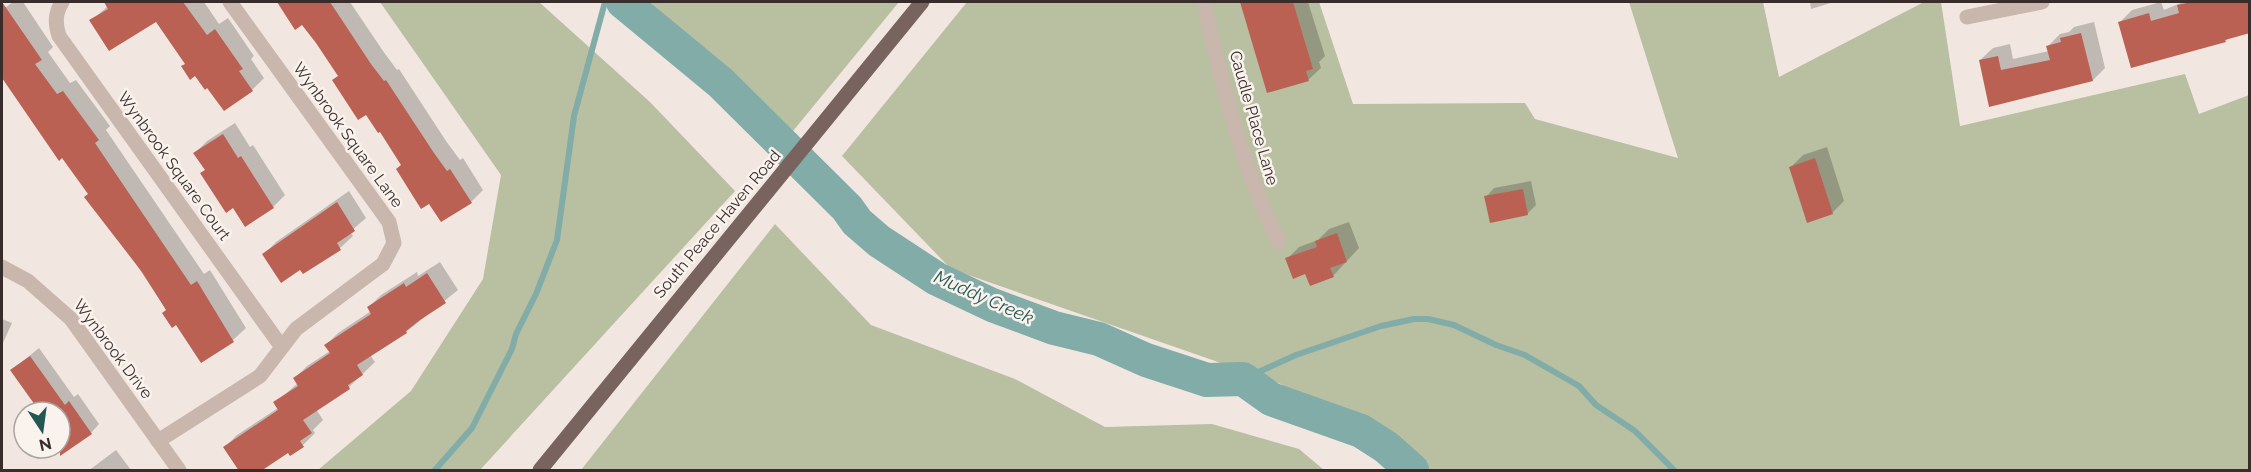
<svg xmlns="http://www.w3.org/2000/svg" width="2251" height="472" font-family="Raleway,sans-serif">
  <style>
    .green { fill: #b9bfa1 }
    .shadow { fill: #0003 }
    .lines { fill: none; stroke-linecap: round; stroke-linejoin: round }
    .stream { stroke: #82aca8; stroke-width: 6 }
    .river { stroke: #82aca8; stroke-width: 34 }
    .building { fill: #bb6154 }
    .minor { stroke: #c9b6ad; stroke-width: 15 }
    .major { stroke: #78635e; stroke-width: 15 }
    .labels { text-anchor: middle; dominant-baseline: central; stroke-width: 5; stroke-linejoin: round; paint-order: stroke }
    .street-label { font-size: 16px; fill: #382d2b; stroke: #f9f2ed }
    .water-label { font-size: 18px; font-style: italic; fill: #245653; stroke: #f9f2ed }
  </style>
  <rect width="100%" height="100%" fill="#f1e7e0"/>
  <g class="green">
    <polygon points="380,2 539,2 650,102 735,191 480,470 318,470 411,391 483,279 501,175"/>
    <polygon points="650,2 899,2 793,131"/>
    <polygon points="967,2 1319,2 1353,104 1525,103 1535,119 1678,158 1629,2 1763,2 1779,77 1924,2 1941,2 1960,126 2185,74 2199,114 2249,95 2249,470 1402,470 1281,384 951,269 842,156"/>
    <polygon points="775,224 871,325 1015,379 1105,427 1212,424 1299,449 1324,470 581,470"/>
  </g>
  <g class="shadow">
    <polygon points="13,2 23,2 53,47 48,52 70,83 76,80 110,126 106,130 204,274 210,270 246,328 233,340 201,361 89,194 2,75 2,10"/>
    <polygon points="105,2 204,2 219,24 228,18 254,56 251,59 264,78 252,90 208,85 186,63 156,20 91,21 108,6"/>
    <polygon points="279,2 350,2 383,51 397,70 399,69 446,141 460,160 463,158 483,190 471,202 402,165 380,130 303,23 296,27"/>
    <polygon points="1242,2 1308,2 1325,56 1319,62 1321,68 1308,80 1268,91"/>
    <polygon points="1810,2 1834,2 1811,9"/>
    <polygon points="2161,2 2164,10 2183,2 2250,2 2250,31 2230,37 2225,41 2120,22 2132,10"/>
    <polygon points="2094,22 2105,68 2093,80 1990,105 1980,60 1993,48 2010,44 2013,59 2049,51 2048,46 2060,34 2069,32 2074,27"/>
    <polygon points="235,123 250,147 253,145 285,195 273,207 206,169 195,153 207,141"/>
    <polygon points="1827,147 1844,201 1832,213 1791,167 1803,155"/>
    <polygon points="1531,181 1536,205 1527,214 1486,197 1494,188"/>
    <polygon points="349,191 366,218 350,232 353,236 340,248 303,272 301,268 264,254 276,242"/>
    <polygon points="1349,222 1359,248 1333,276 1306,272 1287,259 1299,247 1318,240 1329,229"/>
    <polygon points="440,262 458,290 406,332 370,355 375,362 349,387 316,409 323,420 313,430 315,433 303,445 290,454 288,450 225,447 237,435 278,408 275,403 298,383 295,378 307,366 330,351 326,345 338,333 371,311 369,307 381,295 417,272 418,276"/>
    <polygon points="2,319 12,323 2,345"/>
    <polygon points="39,348 74,397 78,394 99,424 91,433 60,442 60,412 40,412 12,370"/>
    <polygon points="116,450 131,470 89,470 92,468"/>
  </g>
  <g class="lines">
    <g class="stream">
      <polyline points="1243,379 1296,355 1381,326 1414,319 1428,319 1454,325 1496,345 1525,355 1579,386 1596,405 1635,431 1674,470"/>
      <polyline points="435,470 472,428 512,349 516,334 536,294 557,240 574,116 605,2"/>
    </g>
    <polyline class="river" points="623,2 721,83 847,208 857,222 879,241 937,279 992,305 1054,328 1099,339 1146,360 1207,380 1243,379 1271,399 1361,431 1386,447 1412,470"/>
  </g>
  <g class="building">
    <polygon points="2,2 42,60 35,64 57,94 63,91 99,140 95,143 191,285 197,281 234,342 201,363 176,325 172,328 162,313 166,310 142,272 84,197 88,194 62,158 59,161 2,78"/>
    <polygon points="104,2 183,2 207,35 215,29 243,69 239,71 253,91 224,111 207,88 205,90 195,76 190,80 181,66 185,64 156,22 109,51 89,20 108,9"/>
    <polygon points="277,2 330,2 371,64 384,81 386,80 434,153 447,171 450,169 472,203 441,222 429,204 421,209 396,169 401,165 380,132 378,133 366,115 358,120 332,80 338,76 316,43 302,25 295,30"/>
    <polygon points="1240,2 1293,2 1313,69 1306,71 1309,81 1267,93"/>
    <polygon points="2192,2 2250,2 2250,33 2225,40 2226,42 2131,68 2118,22 2149,13 2151,21 2179,13 2177,5"/>
    <polygon points="2081,33 2093,81 1989,107 1979,60 1998,56 2001,70 2050,60 2046,46 2061,42 2060,38"/>
    <polygon points="223,134 238,158 241,156 274,208 245,227 233,208 226,213 200,173 205,170 193,153"/>
    <polygon points="1815,158 1833,214 1807,223 1789,167"/>
    <polygon points="1523,189 1528,215 1490,223 1484,196"/>
    <polygon points="337,202 355,231 337,243 341,250 303,274 300,270 281,283 262,254"/>
    <polygon points="1337,233 1347,262 1330,268 1334,277 1310,286 1305,274 1293,279 1285,258 1317,247 1315,241"/>
    <polygon points="427,273 446,303 420,320 406,331 407,333 357,365 363,375 348,385 350,389 303,420 312,433 300,441 304,447 290,456 288,453 261,471 239,471 223,447 278,410 273,402 298,386 293,378 330,353 324,345 371,314 367,307 404,283 406,287"/>
    <polygon points="30,356 65,405 69,401 92,434 60,456 60,412 40,412 10,370"/>
  </g>
  <g class="lines">
    <g class="minor">
      <path d="M62,2C55,14 55,23 59,36L281,346"/>
      <path d="M1204,2C1221,83 1242,167 1279,242"/>
      <polyline points="1967,17 2042,2"/>
      <polyline points="2,267 28,281 71,319 179,470"/>
      <polyline points="158,441 260,376 296,329 383,264 394,243 389,222 230,2"/>
    </g>
    <polyline class="major" points="540,470 922,2"/>
  </g>
  <g class="labels">
    <g class="street-label">
      <text transform="translate(1254 118) rotate(74)">Caudle Place Lane</text>
      <text transform="translate(348 135) rotate(54)">Wynbrook Square Lane</text>
      <text transform="translate(174 166) rotate(54)">Wynbrook Square Court</text>
      <text transform="translate(717 224) rotate(-50)">South Peace Haven Road</text>
      <text transform="translate(113 349) rotate(53)">Wynbrook Drive</text>
    </g>
    <g class="water-label">
      <text transform="translate(984 297) rotate(24)">Muddy Creek</text>
    </g>
  </g>
  <rect width="2251" height="472" fill="none" stroke="#382d2b" stroke-width="6"/>
  <g transform="translate(42 430) rotate(167)"><circle r="28" fill="#f9f2ed" stroke="#aca39f" stroke-width="1.5"/>
  <path d="M0-4.5L10 22L0 15L-10 22Z" fill="#245653"/>
  <text y="-9" font-size="16" font-weight="bold" text-anchor="middle" fill="#382d2b">N</text>
  </g>
</svg>
